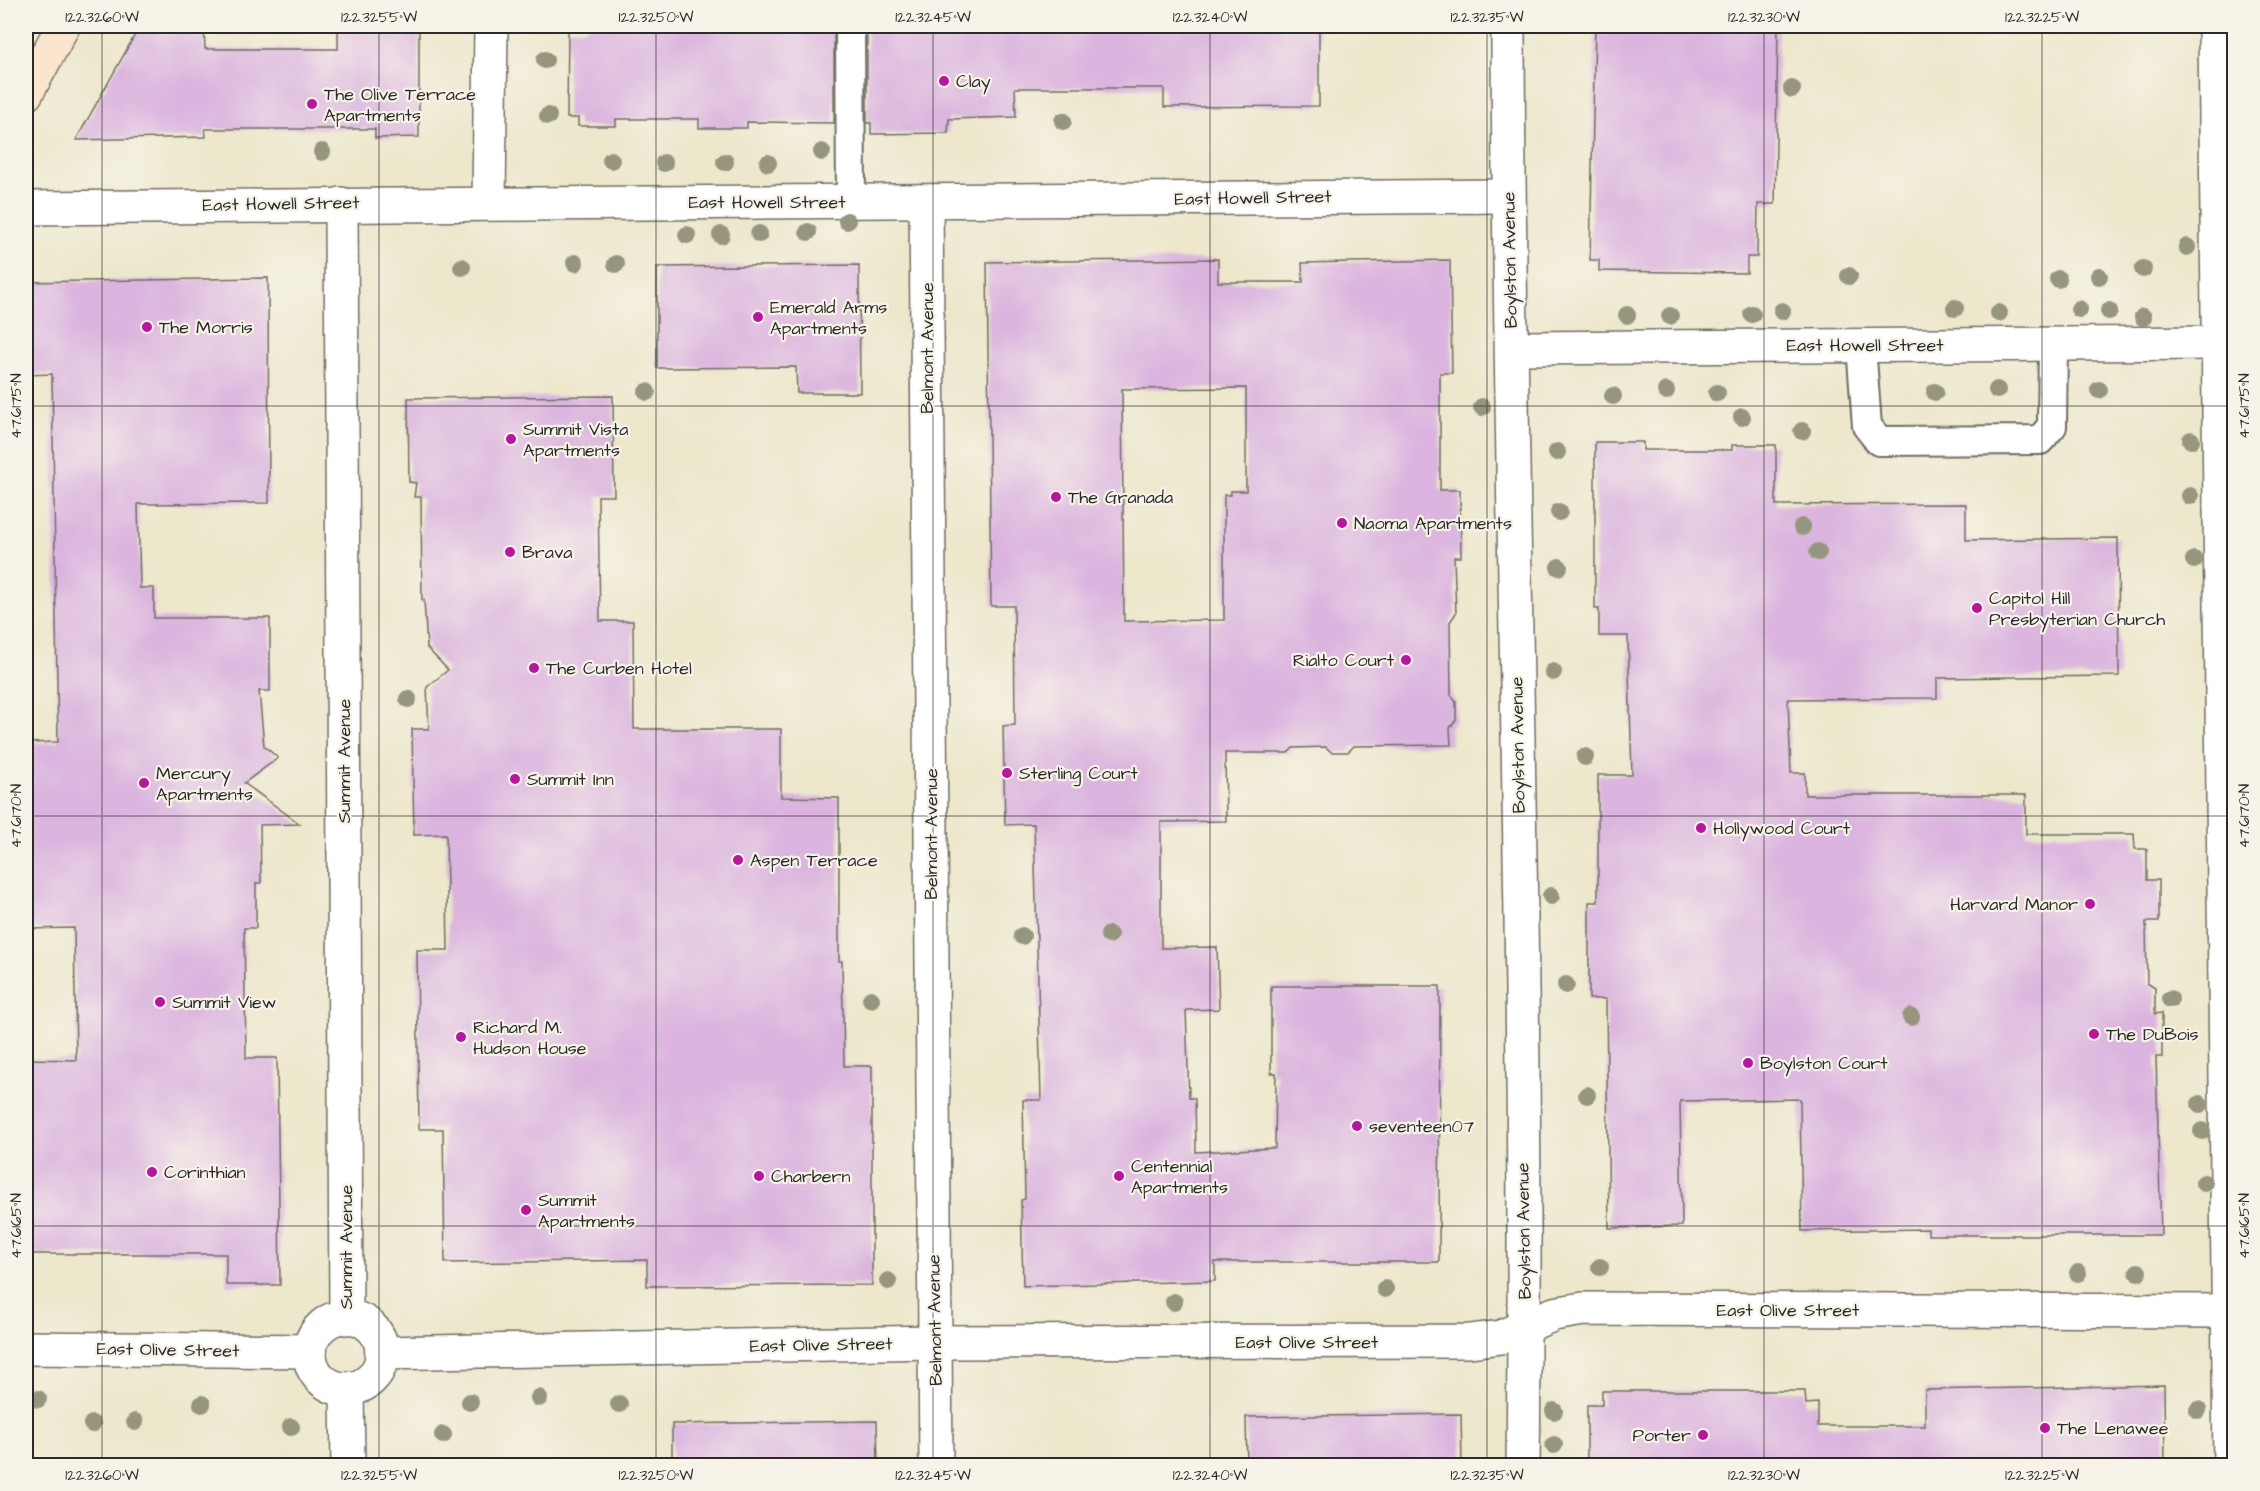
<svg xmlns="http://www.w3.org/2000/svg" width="2260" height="1491" font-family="'Architects Daughter',sans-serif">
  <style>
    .building { fill: #dbb5df; fill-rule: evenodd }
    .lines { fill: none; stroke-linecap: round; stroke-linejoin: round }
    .lane-casing { stroke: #6f6d63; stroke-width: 32 }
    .street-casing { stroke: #6f6d63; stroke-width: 36 }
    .secondary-casing { stroke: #6f6d63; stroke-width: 36 }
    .lane { stroke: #fff; stroke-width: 28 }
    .street { stroke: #fff; stroke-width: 33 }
    .secondary { stroke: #fbe5cf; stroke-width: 33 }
    .tree { fill: #96967e }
    .ticks { fill: none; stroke: #2b2b2b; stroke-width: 1.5; stroke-opacity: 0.45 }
    .poi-dot { fill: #b5179e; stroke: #f7f3e8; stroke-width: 2 }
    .labels { text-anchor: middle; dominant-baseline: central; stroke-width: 4.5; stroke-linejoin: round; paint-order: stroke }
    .poi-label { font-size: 18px; fill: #2b2b2b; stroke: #f7f3e8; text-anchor: start }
    .street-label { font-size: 18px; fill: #2b2b2b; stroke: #f7f3e8 }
    .neatline { fill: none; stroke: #2b2b2b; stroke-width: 2 }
    .ticks-label { font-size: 15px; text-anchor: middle; fill: #2b2b2b }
  </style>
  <rect width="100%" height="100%" fill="#f7f3e8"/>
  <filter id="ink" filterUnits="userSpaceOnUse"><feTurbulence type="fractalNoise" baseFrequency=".0167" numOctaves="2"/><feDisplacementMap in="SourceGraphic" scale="12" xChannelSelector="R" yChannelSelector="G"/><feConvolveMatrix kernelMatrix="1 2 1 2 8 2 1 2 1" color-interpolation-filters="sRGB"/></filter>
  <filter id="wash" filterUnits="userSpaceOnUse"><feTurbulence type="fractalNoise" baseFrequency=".008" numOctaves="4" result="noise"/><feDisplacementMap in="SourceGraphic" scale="24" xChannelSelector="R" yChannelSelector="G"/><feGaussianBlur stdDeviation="1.35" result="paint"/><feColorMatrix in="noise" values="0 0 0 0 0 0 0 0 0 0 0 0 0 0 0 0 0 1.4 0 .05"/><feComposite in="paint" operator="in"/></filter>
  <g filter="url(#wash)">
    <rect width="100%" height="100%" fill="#ede7cc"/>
    <g id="blocks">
      <g class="building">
        <polygon points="140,26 204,26 205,49 338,49 338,26 419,26 419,137 375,138 375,129 205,129 206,137 76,140"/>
        <polygon points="586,26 834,26 834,123 747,122 747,128 699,128 699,119 616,119 616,126 578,126 578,118 567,118 568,29 586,29"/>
        <polygon points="867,26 1319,26 1319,106 1164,107 1164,88 1015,88 1016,117 949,119 948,133 871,134 871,123 867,123"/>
        <polygon points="1595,26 1778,26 1775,204 1758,204 1757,257 1747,257 1747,273 1599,271 1599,260 1590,260"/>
        <path d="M1218,259V282H1303L1302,263L1450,260L1452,373H1440V490H1460L1461,557H1454L1456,613L1450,622L1451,695L1456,702V720L1450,728L1451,745L1354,746L1348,752H1331L1326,747L1293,748L1288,753H1225L1226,821L1161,822V948L1217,947L1219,1009L1186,1010L1189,1098H1195L1196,1152L1275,1148L1276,1073H1271V986H1440L1439,1262H1215V1281L1023,1286L1021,1200L1025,1199L1023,1100H1041L1034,824L1005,825L1003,726L1015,725L1014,606H991L987,262ZM1246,388V491H1231V495H1224V620L1124,621L1122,389Z"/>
        <polygon points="859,265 860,393 797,393 796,367 657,368 657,267"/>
        <polygon points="268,278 269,503 138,504 140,588 154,588 154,618 270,618 270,691 259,691 264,746 278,758 244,783 300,824 260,825 261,883 256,883 256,928 244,928 246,1058 277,1058 280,1285 226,1285 226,1254 26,1254 26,1059 76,1060 74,928 26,929 26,743 58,742 52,374 26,375 26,282"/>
        <polygon points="613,396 614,496 598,496 600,621 633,621 634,729 781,729 781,797 839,798 839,961 842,961 844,1066 872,1066 872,1285 647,1286 647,1260 445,1263 443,1129 419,1129 417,950 448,950 446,834 414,835 412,729 429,729 427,687 448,670 427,648 424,600 422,600 421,497 414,497 416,483 409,482 408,398"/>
        <polygon points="1595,442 1643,442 1643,450 1732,450 1732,445 1776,445 1776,505 1966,504 1966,540 2118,538 2119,676 1937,678 1937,698 1788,699 1791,773 1805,773 1805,795 2026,795 2026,834 2134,834 2135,849 2147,849 2147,880 2159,880 2159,922 2146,922 2147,983 2155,988 2155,1014 2162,1013 2162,1057 2156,1057 2161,1235 1928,1235 1928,1229 1802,1231 1800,1099 1680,1101 1682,1226 1609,1228 1606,999 1589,999 1589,902 1598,902 1598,775 1632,775 1628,636 1599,636 1599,609 1595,609"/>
        <polygon points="2164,1385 2165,1466 1587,1466 1587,1405 1602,1405 1602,1391 1805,1391 1806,1404 1818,1403 1818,1426 1925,1426 1925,1390"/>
        <polygon points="1461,1414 1462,1466 1247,1466 1246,1417"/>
        <polygon points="877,1421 878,1466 672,1466 672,1424"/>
      </g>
    </g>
  </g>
  <g filter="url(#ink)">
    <use href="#blocks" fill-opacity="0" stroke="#6f6d63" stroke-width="1.5"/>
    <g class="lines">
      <defs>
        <g id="lane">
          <polyline points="850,26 851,202"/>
          <polyline points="1861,345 1867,426 1879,441 2040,440 2052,426 2053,345"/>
        </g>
        <g id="street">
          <path d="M1508,26C1509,505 1529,986 1523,1466"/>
          <polyline points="2215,26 2230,1466"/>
          <polyline points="926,202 936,1466"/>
          <polyline points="489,203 491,26"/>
          <polyline points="341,204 346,1318"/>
          <polyline points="26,208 1508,196"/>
          <polyline points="1512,348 2218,343"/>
          <circle cx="346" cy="1353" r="36"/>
          <polyline points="26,1348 310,1351"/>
          <polyline points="382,1353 934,1342 1470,1341 1501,1337 1554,1314 1583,1309 2228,1311"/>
          <polyline points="347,1389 348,1466"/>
        </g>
        <polyline id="secondary" points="26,94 63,26"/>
      </defs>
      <use href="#lane" class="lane-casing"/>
      <use href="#street" class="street-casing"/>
      <use href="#secondary" class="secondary-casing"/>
      <use href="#lane" class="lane"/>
      <use href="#street" class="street"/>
      <use href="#secondary" class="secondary"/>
    </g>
    <g class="tree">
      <circle cx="545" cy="60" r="9"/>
      <circle cx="1792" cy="89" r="9"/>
      <circle cx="548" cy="116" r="9"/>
      <circle cx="1063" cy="121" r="9"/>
      <circle cx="322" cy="152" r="9"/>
      <circle cx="822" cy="152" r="9"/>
      <circle cx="611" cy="160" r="9"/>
      <circle cx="725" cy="162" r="9"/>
      <circle cx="664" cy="163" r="9"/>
      <circle cx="768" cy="163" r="9"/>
      <circle cx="847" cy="221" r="9"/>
      <circle cx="808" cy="232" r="9"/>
      <circle cx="759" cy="234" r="9"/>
      <circle cx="687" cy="235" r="9"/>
      <circle cx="721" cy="235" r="9"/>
      <circle cx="2187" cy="247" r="9"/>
      <circle cx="575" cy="263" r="9"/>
      <circle cx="616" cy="264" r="9"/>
      <circle cx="462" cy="267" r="9"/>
      <circle cx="2143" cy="269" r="9"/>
      <circle cx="1849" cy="276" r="9"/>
      <circle cx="2099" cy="276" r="9"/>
      <circle cx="2058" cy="279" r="9"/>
      <circle cx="1955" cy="308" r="9"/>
      <circle cx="2079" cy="309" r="9"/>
      <circle cx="1782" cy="311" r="9"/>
      <circle cx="2109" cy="311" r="9"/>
      <circle cx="1999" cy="313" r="9"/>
      <circle cx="1752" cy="314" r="9"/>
      <circle cx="1627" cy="315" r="9"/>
      <circle cx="1670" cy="316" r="9"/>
      <circle cx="2143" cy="317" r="9"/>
      <circle cx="1997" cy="390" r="9"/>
      <circle cx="2099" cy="390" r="9"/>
      <circle cx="1666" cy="391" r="9"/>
      <circle cx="647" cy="392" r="9"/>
      <circle cx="1935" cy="392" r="9"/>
      <circle cx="1717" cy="393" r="9"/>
      <circle cx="1613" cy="396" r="9"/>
      <circle cx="1482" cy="407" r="9"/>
      <circle cx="1742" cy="417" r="9"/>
      <circle cx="1802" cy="431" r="9"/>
      <circle cx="2191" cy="440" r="9"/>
      <circle cx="1557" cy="452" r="9"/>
      <circle cx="2190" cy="496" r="9"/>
      <circle cx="1559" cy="512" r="9"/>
      <circle cx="1802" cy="527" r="9"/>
      <circle cx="1818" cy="552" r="9"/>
      <circle cx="2194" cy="560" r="9"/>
      <circle cx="1559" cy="567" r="9"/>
      <circle cx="1553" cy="672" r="9"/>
      <circle cx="408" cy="699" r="9"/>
      <circle cx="1585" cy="757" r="9"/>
      <circle cx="1551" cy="896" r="9"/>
      <circle cx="1109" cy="935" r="9"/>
      <circle cx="1022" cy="936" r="9"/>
      <circle cx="1566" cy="985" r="9"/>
      <circle cx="871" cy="999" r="9"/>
      <circle cx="2170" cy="999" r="9"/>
      <circle cx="1911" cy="1017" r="9"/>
      <circle cx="1587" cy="1095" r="9"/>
      <circle cx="2200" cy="1104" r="9"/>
      <circle cx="2202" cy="1131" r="9"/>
      <circle cx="2204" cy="1183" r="9"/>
      <circle cx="1600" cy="1267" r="9"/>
      <circle cx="2138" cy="1272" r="9"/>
      <circle cx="2078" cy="1273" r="9"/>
      <circle cx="888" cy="1281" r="9"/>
      <circle cx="1385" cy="1289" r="9"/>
      <circle cx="1174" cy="1302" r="9"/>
      <circle cx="539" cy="1398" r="9"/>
      <circle cx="38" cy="1399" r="9"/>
      <circle cx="470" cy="1402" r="9"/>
      <circle cx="202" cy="1404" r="9"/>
      <circle cx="619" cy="1404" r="9"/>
      <circle cx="2198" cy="1410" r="9"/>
      <circle cx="1554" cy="1411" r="9"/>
      <circle cx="135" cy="1422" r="9"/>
      <circle cx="92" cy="1424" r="9"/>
      <circle cx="291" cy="1427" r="9"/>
      <circle cx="443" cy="1435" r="9"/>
      <circle cx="1554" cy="1445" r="9"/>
    </g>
  </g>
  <path class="ticks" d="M102,26V1466M379,26V1466M656,26V1466M933,26V1466M1210,26V1466M1487,26V1466M1764,26V1466M2042,26V1466M26,406H2234M26,816H2234M26,1226H2234"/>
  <g class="poi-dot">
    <circle cx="944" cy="81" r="6"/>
    <circle cx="312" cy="104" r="6"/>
    <circle cx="758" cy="317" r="6"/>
    <circle cx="147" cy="327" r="6"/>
    <circle cx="511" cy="439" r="6"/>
    <circle cx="1056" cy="497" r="6"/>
    <circle cx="1342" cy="523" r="6"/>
    <circle cx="510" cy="552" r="6"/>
    <circle cx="1977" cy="608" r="6"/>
    <circle cx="1406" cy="660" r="6"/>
    <circle cx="534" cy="668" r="6"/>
    <circle cx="1007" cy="773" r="6"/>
    <circle cx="515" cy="779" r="6"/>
    <circle cx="144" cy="783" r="6"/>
    <circle cx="1701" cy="828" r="6"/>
    <circle cx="738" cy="860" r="6"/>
    <circle cx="2090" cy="904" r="6"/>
    <circle cx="160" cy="1002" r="6"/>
    <circle cx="2094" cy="1034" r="6"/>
    <circle cx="461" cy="1037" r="6"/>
    <circle cx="1748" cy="1063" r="6"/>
    <circle cx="1357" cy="1126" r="6"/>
    <circle cx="152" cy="1172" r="6"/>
    <circle cx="759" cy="1176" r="6"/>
    <circle cx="1119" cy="1176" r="6"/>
    <circle cx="526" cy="1210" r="6"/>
    <circle cx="2045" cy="1428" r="6"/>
    <circle cx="1703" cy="1435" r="6"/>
  </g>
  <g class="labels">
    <g class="poi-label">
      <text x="956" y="81">Clay</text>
      <text x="324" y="94">The Olive Terrace<tspan x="324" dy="21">Apartments</tspan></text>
      <text x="770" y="307">Emerald Arms<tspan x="770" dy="21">Apartments</tspan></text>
      <text x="159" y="327">The Morris</text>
      <text x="523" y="429">Summit Vista<tspan x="523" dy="21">Apartments</tspan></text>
      <text x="1068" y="497">The Granada</text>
      <text x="1354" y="523">Naoma Apartments</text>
      <text x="522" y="552">Brava</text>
      <text x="1989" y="598">Capitol Hill<tspan x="1989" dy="21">Presbyterian Church</tspan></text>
      <text x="1394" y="660" text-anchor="end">Rialto Court</text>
      <text x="546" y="668">The Curben Hotel</text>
      <text x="156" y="773">Mercury<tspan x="156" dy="21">Apartments</tspan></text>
      <text x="1019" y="773">Sterling Court</text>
      <text x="527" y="779">Summit Inn</text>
      <text x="1713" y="828">Hollywood Court</text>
      <text x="750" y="860">Aspen Terrace</text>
      <text x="2078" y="904" text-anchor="end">Harvard Manor</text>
      <text x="172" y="1002">Summit View</text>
      <text x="473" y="1027">Richard M.<tspan x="473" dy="21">Hudson House</tspan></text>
      <text x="2106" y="1034">The DuBois</text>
      <text x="1760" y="1063">Boylston Court</text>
      <text x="1369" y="1126">seventeen07</text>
      <text x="1131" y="1166">Centennial<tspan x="1131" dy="21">Apartments</tspan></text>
      <text x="164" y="1172">Corinthian</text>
      <text x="771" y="1176">Charbern</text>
      <text x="538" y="1200">Summit<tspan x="538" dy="21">Apartments</tspan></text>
      <text x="2057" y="1428">The Lenawee</text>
      <text x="1691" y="1435" text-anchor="end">Porter</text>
    </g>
    <g class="street-label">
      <text transform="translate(1253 198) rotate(-1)">East Howell Street</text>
      <text x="767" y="202">East Howell Street</text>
      <text transform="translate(281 204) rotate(-1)">East Howell Street</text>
      <text transform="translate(1510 260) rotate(-91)">Boylston Avenue</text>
      <text x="1865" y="345">East Howell Street</text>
      <text transform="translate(927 348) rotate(-90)">Belmont Avenue</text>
      <text transform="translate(1518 745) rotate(-91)">Boylston Avenue</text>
      <text transform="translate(344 761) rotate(-90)">Summit Avenue</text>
      <text transform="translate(931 834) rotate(-90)">Belmont Avenue</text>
      <text transform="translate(1524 1231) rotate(-91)">Boylston Avenue</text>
      <text transform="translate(346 1247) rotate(-90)">Summit Avenue</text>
      <text x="1788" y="1310">East Olive Street</text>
      <text transform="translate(935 1320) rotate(-91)">Belmont Avenue</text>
      <text x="1307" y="1342">East Olive Street</text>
      <text transform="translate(821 1345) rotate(-1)">East Olive Street</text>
      <text transform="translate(168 1350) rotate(1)">East Olive Street</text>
    </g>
  </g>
  <rect width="2260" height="1491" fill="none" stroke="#f7f3e8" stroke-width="66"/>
  <rect x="33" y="33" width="2194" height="1425" class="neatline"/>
  <g class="ticks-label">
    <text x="102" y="22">122.3260°W</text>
    <text x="379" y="22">122.3255°W</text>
    <text x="656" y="22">122.3250°W</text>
    <text x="933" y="22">122.3245°W</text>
    <text x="1210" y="22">122.3240°W</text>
    <text x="1487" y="22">122.3235°W</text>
    <text x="1764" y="22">122.3230°W</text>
    <text x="2042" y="22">122.3225°W</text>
    <text transform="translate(16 406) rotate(-90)" y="5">47.6175°N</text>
    <text transform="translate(2244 406) rotate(-90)" y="5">47.6175°N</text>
    <text transform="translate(16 816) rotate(-90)" y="5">47.6170°N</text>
    <text transform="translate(2244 816) rotate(-90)" y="5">47.6170°N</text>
    <text transform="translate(16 1226) rotate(-90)" y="5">47.6165°N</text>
    <text transform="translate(2244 1226) rotate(-90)" y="5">47.6165°N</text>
    <text x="102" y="1480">122.3260°W</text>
    <text x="379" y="1480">122.3255°W</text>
    <text x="656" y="1480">122.3250°W</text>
    <text x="933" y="1480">122.3245°W</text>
    <text x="1210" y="1480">122.3240°W</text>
    <text x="1487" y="1480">122.3235°W</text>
    <text x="1764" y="1480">122.3230°W</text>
    <text x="2042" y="1480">122.3225°W</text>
  </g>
</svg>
